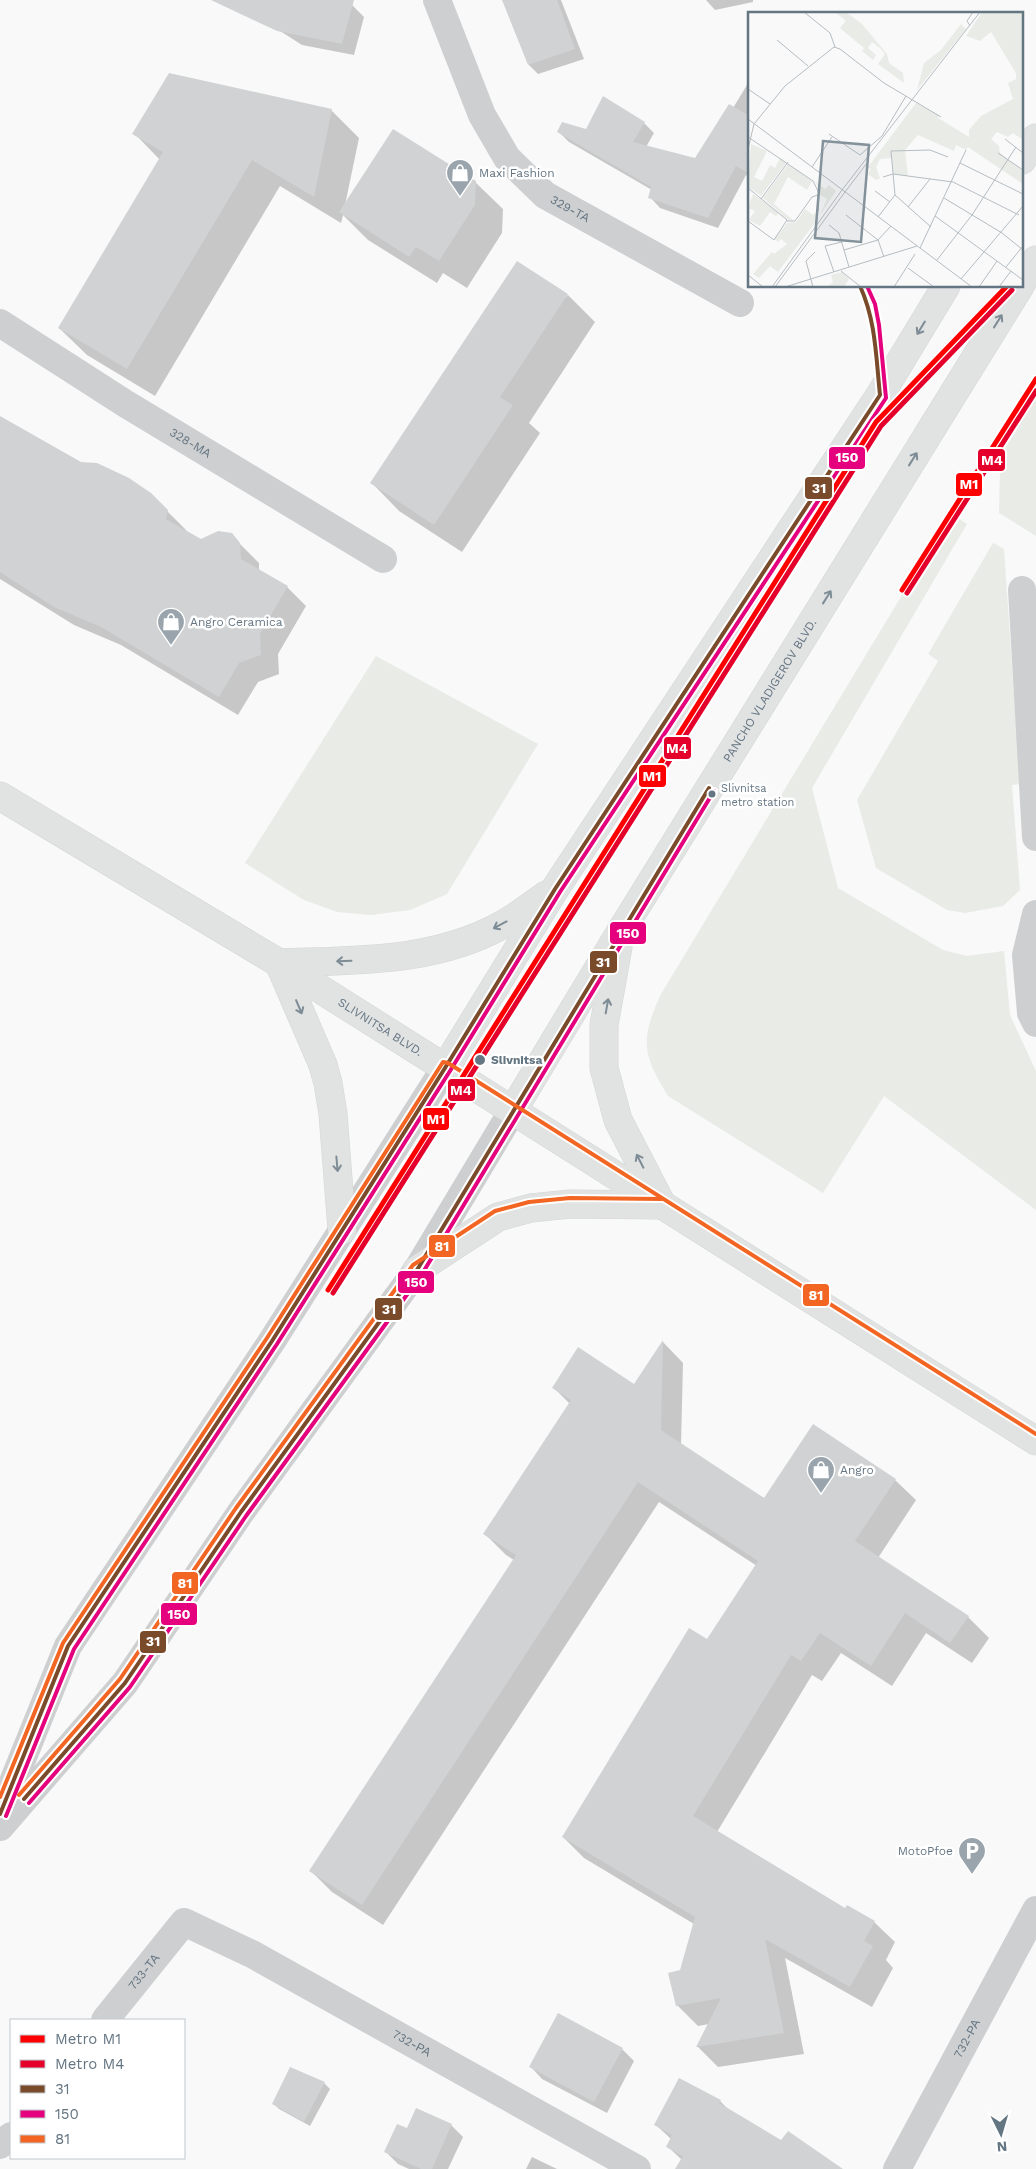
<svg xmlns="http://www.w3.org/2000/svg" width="1036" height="2169" font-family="'Work Sans',sans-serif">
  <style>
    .green { fill: #e8ebe6 }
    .shadow { fill: #0003 }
    .building { fill: #d0d2d3 }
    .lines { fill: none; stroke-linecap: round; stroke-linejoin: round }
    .major-casing { stroke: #d5d6d7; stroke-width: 29 }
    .minor { stroke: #cecfd0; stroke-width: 28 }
    .major { stroke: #e1e2e2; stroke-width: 28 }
    .bus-1-casing { stroke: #fff; stroke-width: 8 }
    .bus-2-casing { stroke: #fff; stroke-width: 8 }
    .bus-3-casing { stroke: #fff; stroke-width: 8 }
    .bus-1 { stroke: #7a4b2a; stroke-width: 4 }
    .bus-2 { stroke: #e5007d; stroke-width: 4 }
    .bus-3 { stroke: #f26522; stroke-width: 4 }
    .metro-1-casing { stroke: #fff; stroke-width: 9 }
    .metro-2-casing { stroke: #fff; stroke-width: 9 }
    .metro-1 { stroke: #f00; stroke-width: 5 }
    .metro-2 { stroke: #e4002b; stroke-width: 5 }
    .oneway { stroke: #7e8c96 }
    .bus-dot { fill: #657683; stroke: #fff; stroke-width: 2 }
    .labels { text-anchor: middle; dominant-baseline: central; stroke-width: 5; stroke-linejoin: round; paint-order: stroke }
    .bus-label { font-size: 11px; fill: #657683; stroke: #fff; text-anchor: start }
    .poi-label { font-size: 12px; fill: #657683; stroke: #fff; text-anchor: start }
    .street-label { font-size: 12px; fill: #657683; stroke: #fff }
    .stop-label { font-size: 12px; font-weight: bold; fill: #657683; stroke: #fff; text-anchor: start }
    .inset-road { fill: none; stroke: #b5bdc3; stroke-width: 1 }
    .view { fill: #84929c; fill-opacity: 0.15; stroke: #84929c; stroke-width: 2.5 }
    .inset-edge { fill: none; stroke: #657683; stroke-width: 2.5 }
    .line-badge { stroke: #fff; stroke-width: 2 }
    .badge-label { font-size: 14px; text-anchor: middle; font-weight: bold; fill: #fff }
  </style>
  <rect width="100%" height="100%" fill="#f9f9f9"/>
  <g class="green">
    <polygon points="1036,374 1036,536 999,513 1001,432"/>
    <path d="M951,514L967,524L812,788L838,888L943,950L967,956L1004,951L1010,1015L1036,1071V1210L884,1096L823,1193L668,1096C642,1054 640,1040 661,994Z"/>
    <polygon points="993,543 1004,549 1020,784 1012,785 1020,890 1003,906 965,913 947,910 876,868 857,800 938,661 928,654"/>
    <polygon points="376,656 538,744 447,894 410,910 371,915 337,912 304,900 245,863"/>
  </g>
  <g class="shadow">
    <polygon points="247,0 334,0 352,5 364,17 354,55 302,45 277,29"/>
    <polygon points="504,0 561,0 584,59 538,74 529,65"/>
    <polygon points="706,0 753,0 753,2 715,10"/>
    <polygon points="750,80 750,177 746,175 718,228 660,208 650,197 652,190 569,142 559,132 644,123 654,133 646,147 696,160 733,108"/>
    <polygon points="331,110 359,138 345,205 475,182 503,209 502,233 467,288 443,273 437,283 368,240 343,215 341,223 280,186 155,396 87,355 59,328 160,160 134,133"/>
    <polygon points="568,295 595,322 529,423 540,433 462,552 399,511 372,483"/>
    <polygon points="0,418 167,511 186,530 186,532 201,540 231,535 259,563 259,571 287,587 306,606 278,654 279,674 258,682 238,715 121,645 74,625 0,579"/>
    <polygon points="663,1342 683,1363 681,1445 765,1499 895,1480 916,1500 878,1558 968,1617 989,1638 972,1663 926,1633 892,1686 841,1653 822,1681 812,1675 717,1832 846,1910 874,1922 895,1942 886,1960 893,1968 872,2007 785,1958 804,2054 718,2067 697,2046 709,2024 698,2026 677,2005 681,1971 694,1924 584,1858 563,1837 708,1641 757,1566 659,1502 383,1925 332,1892 311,1871 514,1560 506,1555 485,1534 570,1404 554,1388 635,1386"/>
    <polygon points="622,2049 634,2061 607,2113 542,2079 531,2067"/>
    <polygon points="324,2083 330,2089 310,2126 279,2109 274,2104"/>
    <polygon points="720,2101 730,2111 782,2142 841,2169 677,2169 682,2160 667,2146 671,2139 656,2125"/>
    <polygon points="451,2125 463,2137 448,2169 409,2169 398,2164 386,2152 407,2130"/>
    <polygon points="532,2157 557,2169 526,2169"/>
  </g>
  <g class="building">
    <polygon points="211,0 354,0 342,44 277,31"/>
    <polygon points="502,0 557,0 575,49 528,65"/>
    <polygon points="169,73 332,109 314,197 252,160 127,369 58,328 163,152 132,134"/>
    <polygon points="603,96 645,122 633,142 695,158 729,104 750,116 750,174 736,166 708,218 648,198 651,187 557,132 562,122 586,129"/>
    <polygon points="393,129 476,181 475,205 439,261 416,247 409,257 339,212"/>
    <polygon points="517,261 568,294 500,397 513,405 434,525 370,483"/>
    <polygon points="0,416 81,462 97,463 129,478 151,493 168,510 166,519 201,539 218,531 232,533 240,543 241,559 288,586 260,634 261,655 239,663 219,697 101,627 54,607 0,572"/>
    <polygon points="663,1340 661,1430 764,1498 813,1424 896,1479 855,1541 969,1616 950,1643 905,1613 871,1666 820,1633 801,1661 791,1655 693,1816 845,1908 847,1905 875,1921 864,1941 873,1946 850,1987 765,1939 784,2033 696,2047 721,1998 676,2006 668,1973 680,1970 695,1917 562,1837 689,1628 707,1639 758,1561 638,1482 362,1905 309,1871 516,1555 483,1534 571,1400 552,1388 578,1347 634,1384"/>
    <polygon points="558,2013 623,2048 594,2102 529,2067"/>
    <polygon points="290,2067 325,2082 304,2122 272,2104"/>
    <polygon points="679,2078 721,2100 719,2103 781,2140 788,2131 843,2169 675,2169 683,2156 666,2147 672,2135 654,2125"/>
    <polygon points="416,2108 452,2124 432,2169 421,2169 384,2152 397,2124 407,2128"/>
  </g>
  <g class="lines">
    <defs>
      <g id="major">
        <polyline points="1022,160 1036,138"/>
        <polyline points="1022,282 1036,260"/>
        <path id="s5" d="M0,796L279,963L1036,1441"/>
        <polyline points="618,947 604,1025 604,1068 618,1120 662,1205"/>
        <path d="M279,963C356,960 433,963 502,925C517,917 532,905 546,895"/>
        <polyline points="279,963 323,1065 328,1083 333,1114 342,1230"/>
        <polyline points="445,1068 555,889 880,395 946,286"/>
        <path id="s6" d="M513,1110L621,931L1020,286"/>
        <polyline points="417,1270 498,1217 531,1208 570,1204 662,1205"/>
      </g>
    </defs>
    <use href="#major" class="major-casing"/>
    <g class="minor">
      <path id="s1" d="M437,0L482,115L507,158L545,195L740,303"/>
      <path id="s2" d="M0,323L126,404L383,559"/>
      <polyline points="1022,590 1036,837"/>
      <polyline points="1036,914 1026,955 1031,1013 1036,1023"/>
      <polyline points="0,1814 68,1646 272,1341 445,1068"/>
      <polyline points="0,1827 125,1683 241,1512 417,1270 513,1110"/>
      <path id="s3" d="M105,2020L184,1922L252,1954L637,2169"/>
      <polyline points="0,2145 11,2136"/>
      <path id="s4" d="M897,2169L1036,1910"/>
    </g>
    <use href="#major" class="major"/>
    <defs>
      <g id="bus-1">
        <polyline points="24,1799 125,1683 241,1512 417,1270 709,788"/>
        <path d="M0,1814L68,1646L272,1341L445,1068L555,889L880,395C876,358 876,321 860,286"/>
      </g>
      <g id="bus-2">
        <polyline points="29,1803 130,1687 246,1516 422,1274 714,791"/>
        <polyline points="6,1816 74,1649 277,1344 450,1071 560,892 886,398 879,325 875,304 867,286"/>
      </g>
      <g id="bus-3">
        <polyline points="19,1795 120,1679 236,1508 413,1265 495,1211 529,1202 570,1198 662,1199"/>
        <polyline points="0,1797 63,1643 267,1338 443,1062 448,1063 1036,1434"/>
      </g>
    </defs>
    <use href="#bus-1" class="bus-1-casing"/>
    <use href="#bus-2" class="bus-2-casing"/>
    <use href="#bus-3" class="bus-3-casing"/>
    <use href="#bus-1" class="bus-1"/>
    <use href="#bus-2" class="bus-2"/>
    <use href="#bus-3" class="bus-3"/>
    <defs>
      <g id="metro-1">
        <polyline points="902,590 1036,379"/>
        <polyline points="328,1290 876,422 1007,286"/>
      </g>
      <g id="metro-2">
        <polyline points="907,593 1036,391"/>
        <polyline points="333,1293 881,426 1012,290"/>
      </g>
    </defs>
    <use href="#metro-1" class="metro-1-casing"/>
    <use href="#metro-2" class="metro-2-casing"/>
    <use href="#metro-1" class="metro-1"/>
    <use href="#metro-2" class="metro-2"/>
  </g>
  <defs><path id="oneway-shaft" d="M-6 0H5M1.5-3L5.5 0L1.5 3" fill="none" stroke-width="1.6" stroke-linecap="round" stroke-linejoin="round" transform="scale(1.25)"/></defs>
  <g class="oneway">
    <use href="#oneway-shaft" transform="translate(998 321) rotate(-58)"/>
    <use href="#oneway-shaft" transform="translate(921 328) rotate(121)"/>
    <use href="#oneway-shaft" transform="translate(913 459) rotate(-58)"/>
    <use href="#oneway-shaft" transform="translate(827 597) rotate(-58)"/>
    <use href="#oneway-shaft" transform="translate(500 925) rotate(152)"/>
    <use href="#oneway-shaft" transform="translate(344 961) rotate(178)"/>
    <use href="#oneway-shaft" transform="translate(607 1006) rotate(-80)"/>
    <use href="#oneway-shaft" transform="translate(299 1007) rotate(67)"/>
    <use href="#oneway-shaft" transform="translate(640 1161) rotate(-117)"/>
    <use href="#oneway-shaft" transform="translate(337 1164) rotate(85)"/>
  </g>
  <defs>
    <symbol id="shop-pin" viewBox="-11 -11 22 30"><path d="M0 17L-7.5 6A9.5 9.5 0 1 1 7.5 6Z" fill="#99a4ac" stroke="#fff"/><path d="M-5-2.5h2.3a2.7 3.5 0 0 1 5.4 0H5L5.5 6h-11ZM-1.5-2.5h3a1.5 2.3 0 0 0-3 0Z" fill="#fff"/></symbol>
    <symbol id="parking-pin" viewBox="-11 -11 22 30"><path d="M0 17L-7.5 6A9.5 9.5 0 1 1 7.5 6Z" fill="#99a4ac" stroke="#fff"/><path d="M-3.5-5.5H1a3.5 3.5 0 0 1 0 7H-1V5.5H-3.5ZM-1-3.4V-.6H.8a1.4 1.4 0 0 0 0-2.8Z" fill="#fff"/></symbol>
  </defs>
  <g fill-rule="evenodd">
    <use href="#shop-pin" x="444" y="157" width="32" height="43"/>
    <use href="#shop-pin" x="155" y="606" width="32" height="43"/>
    <use href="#shop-pin" x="805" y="1454" width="32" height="43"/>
    <use href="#parking-pin" x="956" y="1835" width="32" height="43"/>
  </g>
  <g class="bus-dot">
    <circle cx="712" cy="794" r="4.5"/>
    <circle cx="480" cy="1060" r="6"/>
  </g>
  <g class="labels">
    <g class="bus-label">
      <text x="721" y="788">Slivnitsa<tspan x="721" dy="14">metro station</tspan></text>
    </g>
    <g class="poi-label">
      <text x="479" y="173">Maxi Fashion</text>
      <text x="190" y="622">Angro Ceramica</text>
      <text x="840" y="1470">Angro</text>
      <text x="953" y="1851" text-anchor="end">MotoPfoe</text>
    </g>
    <g class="street-label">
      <text stroke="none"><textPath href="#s1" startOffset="255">329-ТА</textPath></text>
      <text stroke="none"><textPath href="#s2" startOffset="225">328-МА</textPath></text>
      <text stroke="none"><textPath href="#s6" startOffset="492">PANCHO VLADIGEROV BLVD.</textPath></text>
      <text stroke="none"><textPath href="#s5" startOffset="445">SLIVNITSA BLVD.</textPath></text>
      <text stroke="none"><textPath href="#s3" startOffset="62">733-ТА</textPath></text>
      <text stroke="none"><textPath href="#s4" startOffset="148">732-РА</textPath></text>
      <text stroke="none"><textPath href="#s3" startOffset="384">732-РА</textPath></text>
    </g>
    <g class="stop-label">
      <text x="491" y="1060">Slivnitsa</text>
    </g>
  </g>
  <g transform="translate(748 12)">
    <rect width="275" height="275" fill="#f9f9f9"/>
    <path d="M87,0H98L114,12L139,42L141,51L155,61L156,71L130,52L137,42L133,37L124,30L120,36L128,43L125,48L114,39L116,36L92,16L98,9ZM234,0H275V128L265,121L260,125L249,120L243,127L251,134L252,141L275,159V172L220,135L218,138L208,133L206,139L170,123L157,138L160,164L145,162L144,146L132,147L128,155L132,166L128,168L120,162L123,157L120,155L168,91L191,103L190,106L221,125V118L233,104L265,87L260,71L268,67V61L243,20L232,29L218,24ZM213,12L218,17L169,78L176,51L193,38ZM3,132L19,139L6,165L14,169L22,153L27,156L32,146L38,151L13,184L0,175ZM40,152L64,169L59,178L40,165L26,192L45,208H40L15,186ZM61,165L77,177L81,173L88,179L72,203L79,187L72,183L69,172ZM5,182L31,201L28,204L22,200L12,214L1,208L7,199L0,196ZM57,197L65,203L67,201L70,207L30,260L22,254L11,266L5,262L24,240L26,242L39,232L33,227L30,230L27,227L39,211L48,210ZM94,260L101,267L96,275H79L85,270L83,263Z" fill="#e8ebe6"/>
    <path class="inset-road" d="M56,0L82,21L87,35M222,14L219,9L225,0M29,28L60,54M0,77L22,92M0,107L224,275M81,122L112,143L134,124L158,84M0,125L65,169L71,181L70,199M257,127L275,141M0,137L6,112L37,74L86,35L92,37L136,71L193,105M250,141L275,158M212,151L275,182M64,155L84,125M135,165L145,162L205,170L271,203M0,176L39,208L26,228L0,209M94,178L232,0M127,179L142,190M97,180L119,151M147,183L183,215M196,186L254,221L275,238M13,187L40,150M160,195L182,167M98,203L130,228L136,245M187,204L275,268M130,205L147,183L143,139L182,138L200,145M39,209H47L64,185L70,183M81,213L91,221L101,255M172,236L218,138M96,238L130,228L143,214M189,248L224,203L268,135M258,255L275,234M160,256L186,275M93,259L113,275M86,260L77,234L94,230M0,263L15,275M213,267L275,194M24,275L94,178M27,275L97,180M37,275L169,234M65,275L58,249L67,240M146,275L167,242M231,275L249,249M251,275L263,259"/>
    <path class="view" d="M75,129L121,133L113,230L67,226Z"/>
    <rect width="275" height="275" class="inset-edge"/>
  </g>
  <g class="line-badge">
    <rect x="828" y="446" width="38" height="24" rx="5" fill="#e5007d"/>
    <rect x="977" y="448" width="29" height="24" rx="5" fill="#e4002b"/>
    <rect x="955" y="472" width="28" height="25" rx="5" fill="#f00"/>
    <rect x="804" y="476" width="29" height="24" rx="5" fill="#7a4b2a"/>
    <rect x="663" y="736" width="29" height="24" rx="5" fill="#e4002b"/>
    <rect x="638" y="764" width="29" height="24" rx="5" fill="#f00"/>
    <rect x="609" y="921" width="38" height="24" rx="5" fill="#e5007d"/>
    <rect x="589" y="950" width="29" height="24" rx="5" fill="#7a4b2a"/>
    <rect x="447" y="1078" width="29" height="24" rx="5" fill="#e4002b"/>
    <rect x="422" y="1107" width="28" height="24" rx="5" fill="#f00"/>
    <rect x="428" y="1234" width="28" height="24" rx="5" fill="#f26522"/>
    <rect x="397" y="1270" width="38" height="24" rx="5" fill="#e5007d"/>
    <rect x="802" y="1283" width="28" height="24" rx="5" fill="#f26522"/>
    <rect x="374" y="1297" width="29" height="24" rx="5" fill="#7a4b2a"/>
    <rect x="171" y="1571" width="28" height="24" rx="5" fill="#f26522"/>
    <rect x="160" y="1602" width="38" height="24" rx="5" fill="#e5007d"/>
    <rect x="139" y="1630" width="28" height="24" rx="5" fill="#7a4b2a"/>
  </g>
  <g class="badge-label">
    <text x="847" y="462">150</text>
    <text x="992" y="465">M4</text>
    <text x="969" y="489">M1</text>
    <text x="819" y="493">31</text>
    <text x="677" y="753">M4</text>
    <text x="652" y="781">M1</text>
    <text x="628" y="938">150</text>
    <text x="603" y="967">31</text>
    <text x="461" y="1095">M4</text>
    <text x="436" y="1124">M1</text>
    <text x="442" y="1251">81</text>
    <text x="416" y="1287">150</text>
    <text x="816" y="1300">81</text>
    <text x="389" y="1314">31</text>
    <text x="185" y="1588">81</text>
    <text x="179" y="1619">150</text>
    <text x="153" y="1646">31</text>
  </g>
  <rect x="10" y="2019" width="175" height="140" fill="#ffffff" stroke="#c1c8cd"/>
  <rect x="20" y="2035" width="25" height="8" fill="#ff0000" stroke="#c1c8cd"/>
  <text x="55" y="2044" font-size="15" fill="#657683">Metro M1</text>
  <rect x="20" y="2060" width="25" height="8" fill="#e4002b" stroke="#c1c8cd"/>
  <text x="55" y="2069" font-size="15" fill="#657683">Metro M4</text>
  <rect x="20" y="2085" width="25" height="8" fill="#7a4b2a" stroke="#c1c8cd"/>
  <text x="55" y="2094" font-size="15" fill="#657683">31</text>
  <rect x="20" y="2110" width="25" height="8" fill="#e5007d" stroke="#c1c8cd"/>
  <text x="55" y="2119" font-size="15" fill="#657683">150</text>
  <rect x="20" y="2135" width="25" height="8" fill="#f26522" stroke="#c1c8cd"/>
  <text x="55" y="2144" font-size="15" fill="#657683">81</text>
  <g transform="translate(1001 2134) rotate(175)" stroke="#ffffff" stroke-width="4" paint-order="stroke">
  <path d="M0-4L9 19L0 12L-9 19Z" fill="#657683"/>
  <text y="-8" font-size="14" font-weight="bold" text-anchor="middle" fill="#657683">N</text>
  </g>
</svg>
